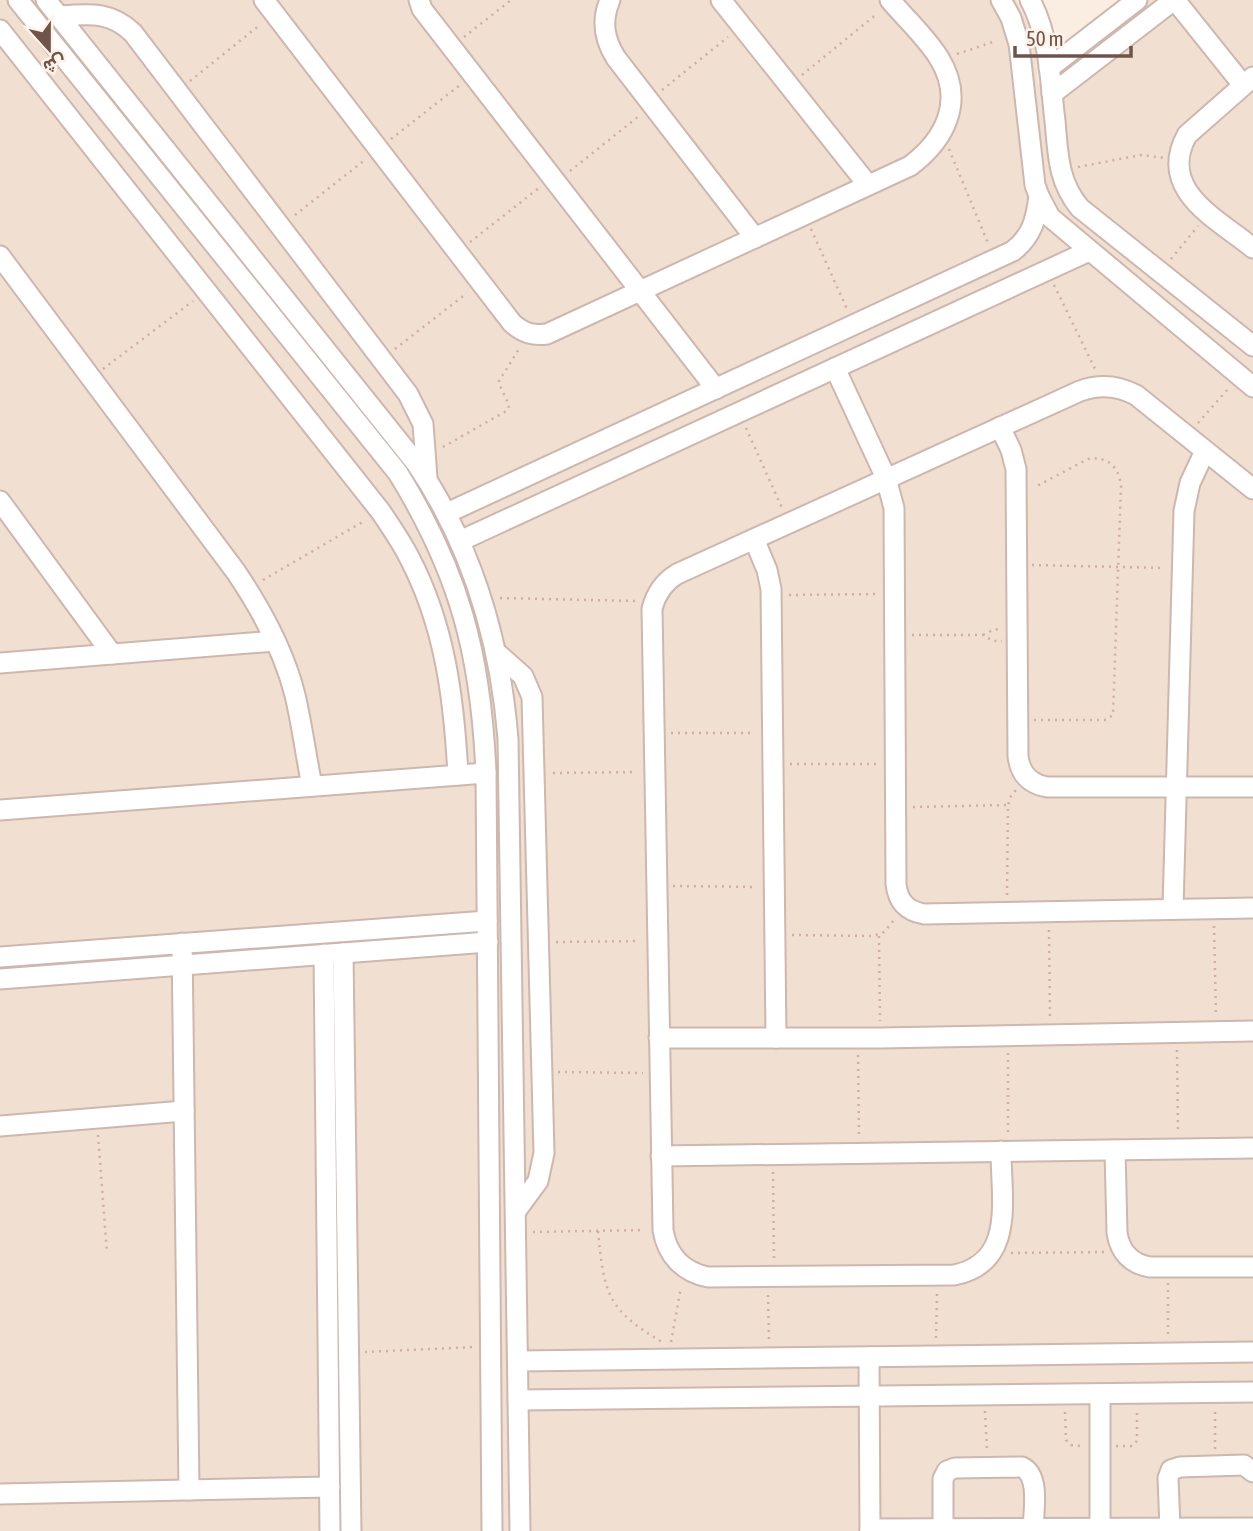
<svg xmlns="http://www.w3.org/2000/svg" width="1253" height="1531" font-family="'Asap Condensed',Vazirmatn,sans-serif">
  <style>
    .residential { fill: #f1dfd2 }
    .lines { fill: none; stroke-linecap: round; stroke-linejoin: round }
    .minor-casing { stroke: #cdb7ae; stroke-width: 23 }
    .path { stroke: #d2ada1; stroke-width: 2.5; stroke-dasharray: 2 5; stroke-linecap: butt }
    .minor { stroke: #fff; stroke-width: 19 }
  </style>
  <rect width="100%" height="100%" fill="#faeee3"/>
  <polygon class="residential" points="0,0 1016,0 1030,28 1035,46 1038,84 1149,0 1253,0 1253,1531 0,1531"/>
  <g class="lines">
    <defs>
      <g id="minor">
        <path d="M18,0L398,473C460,574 481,655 486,773L492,1531"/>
        <path d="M46,0L416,463C472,546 500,639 508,739L520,1531"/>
        <path d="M264,0L512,323C523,333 533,336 547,334L910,166C946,139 965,100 939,58C926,37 906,19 890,0"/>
        <polyline points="419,0 422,9 716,389"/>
        <path d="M610,0C601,21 604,39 616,58L755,238"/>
        <polyline points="721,0 868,185"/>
        <polyline points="1001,0 1011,18 1019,44 1035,185 1039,196 1050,217 1253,387"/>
        <path d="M1030,0C1050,37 1050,80 1055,121C1058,154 1058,182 1080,208L1253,346"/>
        <polyline points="1175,0 1243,85"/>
        <path d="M59,16C89,14 111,11 133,33L408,394L423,424L427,478"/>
        <path d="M0,30L381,512C391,527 401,541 409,557C445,625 454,699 458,775"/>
        <polyline points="1049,68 1137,0"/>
        <path d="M1253,77L1187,135C1157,190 1216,218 1253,248"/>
        <polyline points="1052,94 1174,0"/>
        <path d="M0,256L236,572C261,609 284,651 295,695C302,725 306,756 312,786"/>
        <path d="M835,368L886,478L894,508L896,884C898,902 907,911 924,914L1253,908"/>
        <path d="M1000,427L1011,450L1016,469L1018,756C1020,774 1030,784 1047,787H1253"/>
        <polyline points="0,501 112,654"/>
        <path d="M447,513L1013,251C1032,236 1036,220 1039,196"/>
        <polyline points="754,539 767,570 771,589 776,1038"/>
        <polyline points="460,541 1089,251"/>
        <polyline points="497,653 523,676 532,697 544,1153 538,1181 516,1211"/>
        <polyline points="0,663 275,641"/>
        <polyline points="0,810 486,773"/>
        <polyline points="1173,909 1184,511 1190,483 1205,451"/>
        <polyline points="182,943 189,1490"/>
        <polyline points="343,953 351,1531"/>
        <polyline points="324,954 330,1531"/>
        <polyline points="0,957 487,921"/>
        <polyline points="0,979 488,942"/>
        <polyline points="659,1038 881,1038 1253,1031"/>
        <polyline points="0,1126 184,1111"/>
        <path d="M1115,1150L1117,1233C1120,1252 1131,1264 1150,1267H1253"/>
        <path d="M1001,1151C1001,1199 1016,1263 954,1275L708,1277C683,1272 667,1255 663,1230L652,609C656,593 664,582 677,574L1080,391C1099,384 1117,385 1136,395L1253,489"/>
        <polyline points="661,1156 1253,1148"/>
        <polyline points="869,1357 870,1531"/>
        <polyline points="518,1361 1253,1352"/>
        <polyline points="518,1400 1253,1392"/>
        <polyline points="0,1494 330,1487"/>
        <polyline points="1170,1528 1168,1478 1171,1470 1180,1467 1244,1465 1253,1472"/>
        <polyline points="870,1529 1253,1528"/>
        <path d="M943,1531V1479L947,1471L955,1468L1022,1467C1041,1476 1033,1513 1033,1531"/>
        <polyline points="1100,1531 1100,1394"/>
      </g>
    </defs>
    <use href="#minor" class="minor-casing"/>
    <g class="path">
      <polyline points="464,37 511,0"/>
      <polyline points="957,54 993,42"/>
      <polyline points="802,75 878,13"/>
      <polyline points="190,81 261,24"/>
      <polyline points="662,90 728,37"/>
      <polyline points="391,139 460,85"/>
      <polyline points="949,149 988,243"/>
      <polyline points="1078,167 1141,155 1164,158"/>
      <polyline points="570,171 639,116"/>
      <polyline points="295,215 366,159"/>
      <polyline points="811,229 847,309"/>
      <polyline points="470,242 539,188"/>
      <polyline points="1171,259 1198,226"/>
      <polyline points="1054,285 1096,371"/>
      <polyline points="395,349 467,293"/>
      <polyline points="103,369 193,301"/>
      <polyline points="1198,423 1228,389"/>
      <polyline points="746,428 782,508"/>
      <polyline points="443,447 508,410 509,405 500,386 499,381 519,349"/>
      <polyline points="1032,565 1165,568"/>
      <polyline points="263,580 366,520"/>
      <polyline points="789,595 877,594"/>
      <polyline points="500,598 636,601"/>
      <polyline points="912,635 983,635 993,641 1002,641"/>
      <polyline points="983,635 993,630 1000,629"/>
      <path d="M1034,720H1106L1113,715L1121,486C1119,467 1108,456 1088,459L1035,487"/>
      <polyline points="671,733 755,733"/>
      <polyline points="790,764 878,764"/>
      <polyline points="553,773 637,772"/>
      <polyline points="913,807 1007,805"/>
      <polyline points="673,886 757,887"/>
      <polyline points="1007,895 1008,805 1011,796 1017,789"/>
      <polyline points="1214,926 1216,1014"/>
      <polyline points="1049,930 1050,1017"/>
      <polyline points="792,935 873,936 884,932 894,920"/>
      <polyline points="879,936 880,1021"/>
      <polyline points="556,942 640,941"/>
      <polyline points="1177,1050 1178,1130"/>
      <polyline points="1008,1053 1008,1134"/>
      <polyline points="858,1055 859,1136"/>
      <polyline points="558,1072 643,1073"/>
      <polyline points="98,1135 107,1253"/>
      <polyline points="773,1172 774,1260"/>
      <path d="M598,1231C604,1292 606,1309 662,1342"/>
      <polyline points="533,1232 645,1230"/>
      <polyline points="1011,1253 1106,1252"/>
      <polyline points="1168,1283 1168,1335"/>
      <polyline points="768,1295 769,1341"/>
      <polyline points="936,1338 937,1293"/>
      <polyline points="671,1342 681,1287"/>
      <polyline points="365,1352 474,1347"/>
      <polyline points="985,1411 987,1450"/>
      <polyline points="1065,1412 1066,1440 1071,1445 1082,1446"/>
      <polyline points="1116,1446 1132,1446 1137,1441 1137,1411"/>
      <polyline points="1215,1449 1215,1410"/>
    </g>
    <use href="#minor" class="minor"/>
  </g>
  <g transform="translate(49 49) rotate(159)" stroke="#fdf3e9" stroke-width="5" paint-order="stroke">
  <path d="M0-5L12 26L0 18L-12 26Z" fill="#70534b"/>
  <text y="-10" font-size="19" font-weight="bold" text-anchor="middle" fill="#70534b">ش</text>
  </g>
  <path d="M1015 46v10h116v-10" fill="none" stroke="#70534b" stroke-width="3.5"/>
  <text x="1026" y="46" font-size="21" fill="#70534b" stroke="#fdf3e9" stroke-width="5" paint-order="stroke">50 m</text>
</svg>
